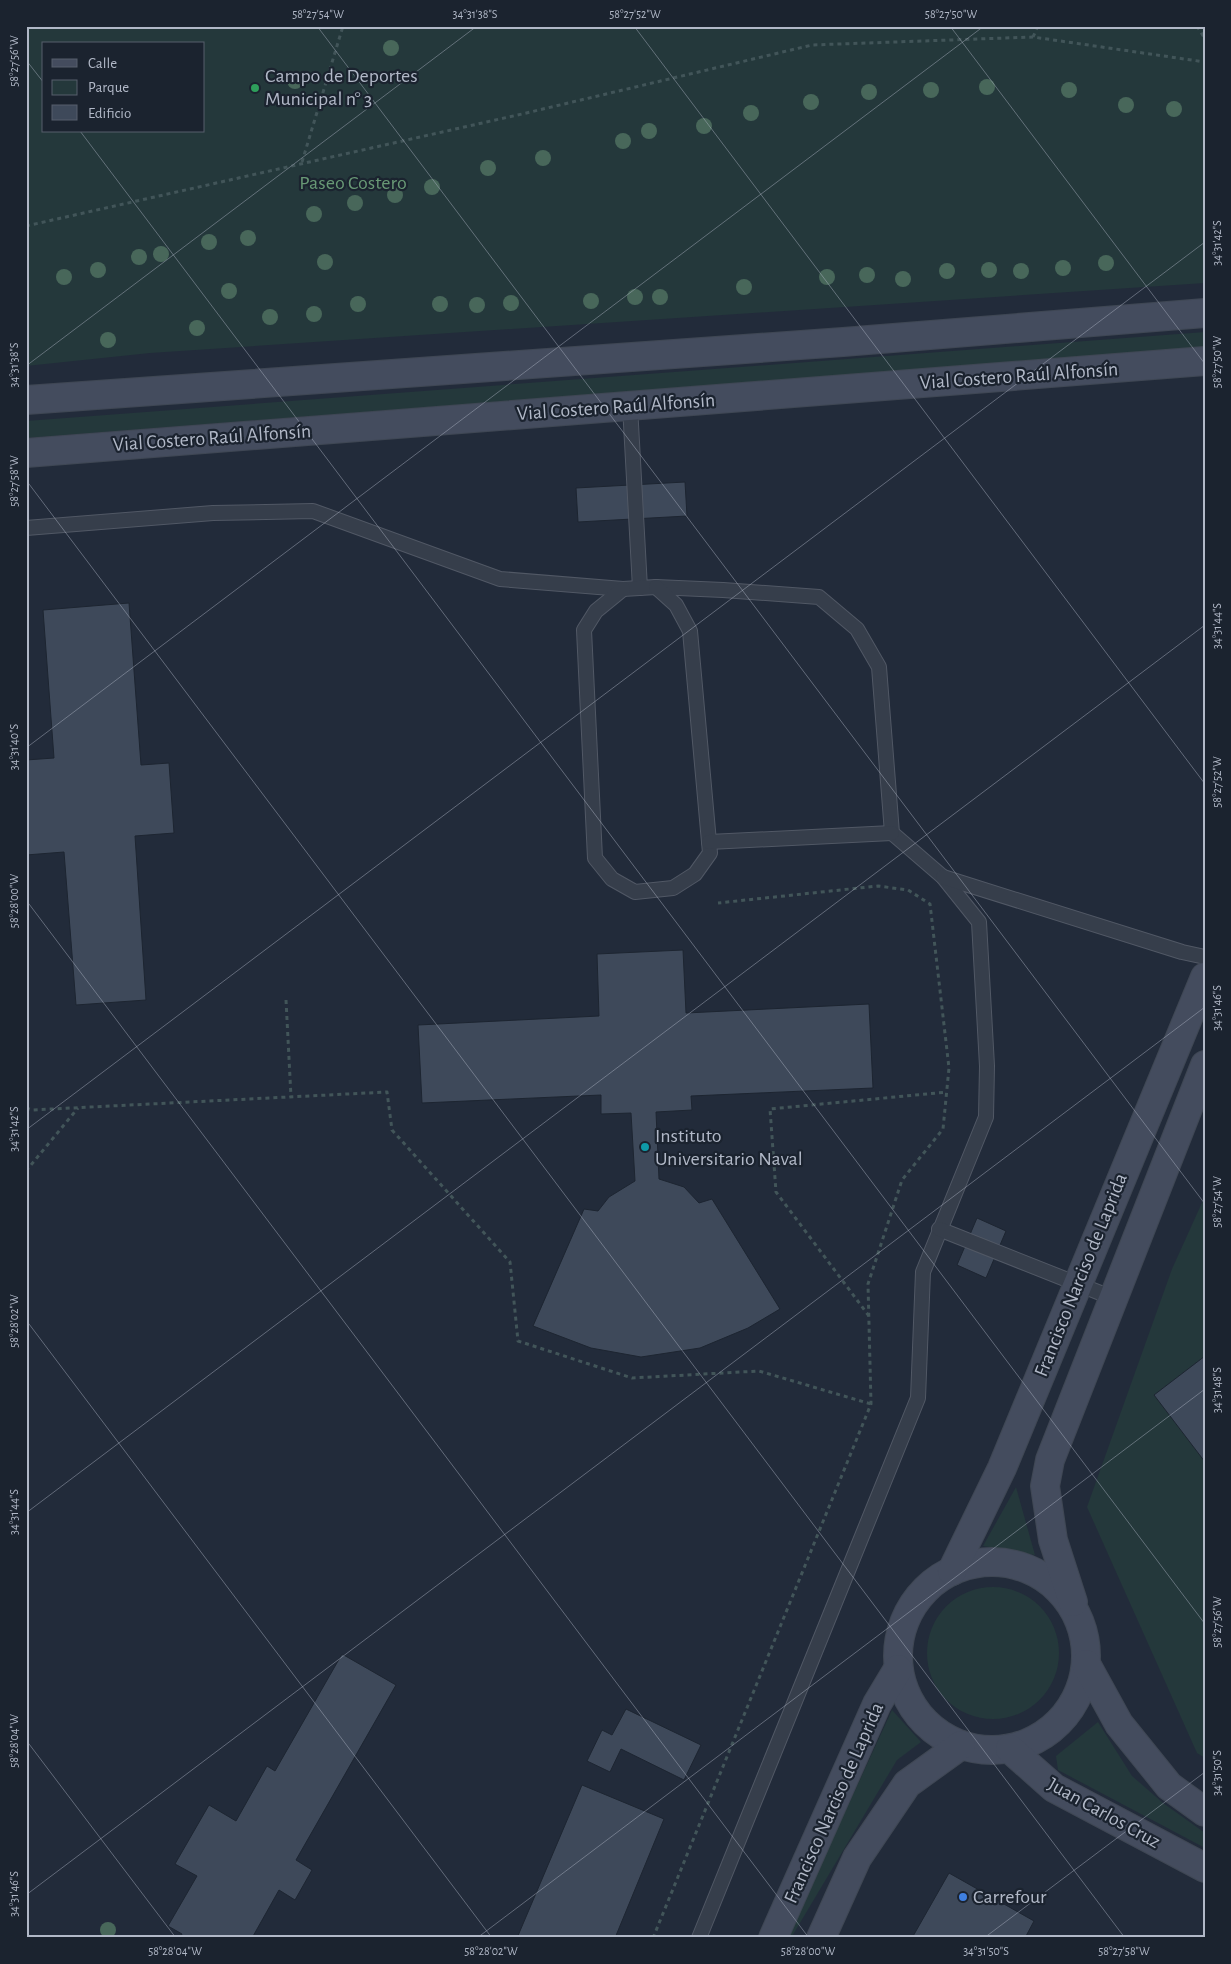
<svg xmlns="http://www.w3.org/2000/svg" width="1231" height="1964" font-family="'Alegreya Sans',sans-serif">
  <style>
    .green { fill: #24383b; fill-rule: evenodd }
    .building { fill: #3e495a; stroke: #1d2531 }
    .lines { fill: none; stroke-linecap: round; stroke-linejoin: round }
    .lane-casing { stroke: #515865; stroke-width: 16 }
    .secondary-casing { stroke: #3f4754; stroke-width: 30 }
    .path { stroke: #425559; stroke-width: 3; stroke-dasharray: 4 4; stroke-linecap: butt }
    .lane { stroke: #363e4b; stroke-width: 14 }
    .secondary { stroke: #444c5e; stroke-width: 28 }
    .tree { fill: #48675a }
    .ticks { fill: none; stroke: #b1b8c7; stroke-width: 1; stroke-opacity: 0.45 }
    .leisure-dot { fill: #2e9e5b; stroke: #1b232f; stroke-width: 2 }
    .culture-dot { fill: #0f9aa8; stroke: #1b232f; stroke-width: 2 }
    .shop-dot { fill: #3f7fe0; stroke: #1b232f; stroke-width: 2 }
    .labels { text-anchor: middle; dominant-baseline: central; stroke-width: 4.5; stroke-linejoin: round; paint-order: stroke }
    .poi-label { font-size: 20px; fill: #b1b8c7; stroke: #1b232f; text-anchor: start }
    .park-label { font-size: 20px; fill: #689875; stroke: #1b232f }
    .street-label { font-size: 20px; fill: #b1b8c7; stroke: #1b232f }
    .neatline { fill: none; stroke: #b1b8c7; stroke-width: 2 }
    .ticks-label { font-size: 12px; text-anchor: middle; fill: #b1b8c7 }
  </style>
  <rect width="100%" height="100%" fill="#222b3a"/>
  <g class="green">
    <path d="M26,26H1205V283L150,353L26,366ZM44,44H204V131H44Z"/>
    <polygon points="1205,332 1205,347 26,438 26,421"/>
    <polygon points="1205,1196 1205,1758 1197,1753 1087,1507 1172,1269"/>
    <polygon points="1016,1487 1035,1555 983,1546"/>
    <circle cx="993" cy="1653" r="66"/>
    <polygon points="892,1710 921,1742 897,1760 791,1938 787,1938"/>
    <polygon points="1098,1722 1132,1776 1163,1803 1205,1833 1205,1848 1058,1770 1056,1756"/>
  </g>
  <g class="building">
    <polygon points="685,482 687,516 578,522 576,488"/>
    <polygon points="129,603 141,765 169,763 174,833 135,836 146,1000 76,1005 64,852 26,855 26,760 54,758 43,610"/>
    <polygon points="683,950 686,1013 869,1004 873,1088 691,1096 692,1110 656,1112 659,1179 684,1187 699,1203 712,1199 780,1309 748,1328 700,1348 641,1357 591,1348 533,1326 584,1209 598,1211 609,1197 635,1181 631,1113 601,1114 601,1095 422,1103 418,1025 599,1016 597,954"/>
    <polygon points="977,1218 1006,1231 986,1278 957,1265"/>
    <polygon points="1205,1356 1205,1462 1154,1395"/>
    <polygon points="342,1654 396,1685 296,1860 312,1870 295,1900 279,1890 252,1938 180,1938 182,1934 168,1926 197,1876 175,1864 209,1805 236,1821 267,1766 275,1771"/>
    <polygon points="626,1709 701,1745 684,1780 621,1749 610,1772 587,1761 602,1730 612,1735"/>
    <polygon points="582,1785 664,1819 615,1938 517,1938"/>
    <polygon points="949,1873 1034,1921 1025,1938 912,1938"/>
  </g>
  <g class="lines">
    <defs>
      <g id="lane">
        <polyline points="630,406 640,588"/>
        <polyline points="26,528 213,513 313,511 500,579 623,589 656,587 723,590 819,597 857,629 879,667 892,833 943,877 979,922 987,1066 986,1117 923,1272 918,1398 699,1938"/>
        <polyline points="623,589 596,611 584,630 595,858 612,879 635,892 673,888 695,874 710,853 690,631 676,605 656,587"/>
        <polyline points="709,842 892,833"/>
        <polyline points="943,877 1182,952 1205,957"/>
        <polyline points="939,1229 1113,1298"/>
      </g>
      <g id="secondary">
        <polyline points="26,400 843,342 1205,313"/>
        <polyline points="26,453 1205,361"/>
        <circle cx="992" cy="1656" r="94"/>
        <polyline points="952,1571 1002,1468 1205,977"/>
        <polyline points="1073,1602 1053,1540 1045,1486 1050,1460 1205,1065"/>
        <polyline points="1086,1664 1119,1724 1169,1786 1205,1812"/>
        <polyline points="1010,1749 1054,1788 1205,1868"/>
        <polyline points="773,1938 877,1704 898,1669"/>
        <polyline points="821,1938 857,1858 907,1784 961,1745"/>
      </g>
    </defs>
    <use href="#lane" class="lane-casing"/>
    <use href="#secondary" class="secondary-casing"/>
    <g class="path">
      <polyline points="1197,26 1205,39"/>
      <polyline points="1033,37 1038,26"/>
      <polyline points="302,162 343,26"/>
      <polyline points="26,226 522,114 812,45 1033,37 1205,62"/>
      <polyline points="286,1000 291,1097"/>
      <polyline points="26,1108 32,1110 387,1092 392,1130 510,1262 518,1341 632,1378 759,1371 871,1404"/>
      <polyline points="26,1171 78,1108"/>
      <polyline points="869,1316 776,1192 770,1109 947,1092"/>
      <polyline points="653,1938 871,1404 868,1284 902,1180 943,1129 949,1068 930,904 908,890 878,886 718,903"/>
    </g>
    <use href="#lane" class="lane"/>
    <use href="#secondary" class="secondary"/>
  </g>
  <g class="tree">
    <circle cx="391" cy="48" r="8"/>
    <circle cx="295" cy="81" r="8"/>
    <circle cx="987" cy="87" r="8"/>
    <circle cx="931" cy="90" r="8"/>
    <circle cx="1069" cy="90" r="8"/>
    <circle cx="869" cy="92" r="8"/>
    <circle cx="811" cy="102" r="8"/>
    <circle cx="1126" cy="105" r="8"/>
    <circle cx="1174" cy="109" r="8"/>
    <circle cx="751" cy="113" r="8"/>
    <circle cx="704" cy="126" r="8"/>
    <circle cx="649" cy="131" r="8"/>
    <circle cx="623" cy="141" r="8"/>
    <circle cx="543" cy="158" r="8"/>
    <circle cx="488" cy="168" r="8"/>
    <circle cx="432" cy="187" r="8"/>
    <circle cx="395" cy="195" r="8"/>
    <circle cx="355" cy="203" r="8"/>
    <circle cx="314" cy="214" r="8"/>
    <circle cx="248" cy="238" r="8"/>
    <circle cx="209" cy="242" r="8"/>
    <circle cx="161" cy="254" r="8"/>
    <circle cx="139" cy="257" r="8"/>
    <circle cx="325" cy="262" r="8"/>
    <circle cx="1106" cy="263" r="8"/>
    <circle cx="1063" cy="268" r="8"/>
    <circle cx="98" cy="270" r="8"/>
    <circle cx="989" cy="270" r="8"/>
    <circle cx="947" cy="271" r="8"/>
    <circle cx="1021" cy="271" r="8"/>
    <circle cx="867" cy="275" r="8"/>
    <circle cx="64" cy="277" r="8"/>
    <circle cx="827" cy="277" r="8"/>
    <circle cx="903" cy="279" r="8"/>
    <circle cx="744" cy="287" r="8"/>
    <circle cx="229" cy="291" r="8"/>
    <circle cx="635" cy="297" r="8"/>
    <circle cx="660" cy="297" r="8"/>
    <circle cx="591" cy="301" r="8"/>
    <circle cx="511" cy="303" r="8"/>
    <circle cx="358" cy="304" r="8"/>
    <circle cx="440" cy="304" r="8"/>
    <circle cx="477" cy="305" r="8"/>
    <circle cx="314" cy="314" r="8"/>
    <circle cx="270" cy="317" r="8"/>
    <circle cx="197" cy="328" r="8"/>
    <circle cx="108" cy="340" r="8"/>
    <circle cx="108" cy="1930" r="8"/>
  </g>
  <path class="ticks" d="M317,26L1205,1204M634,26L1205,784M950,26L1205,364M26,60L44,83M80,131L1205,1624M26,366L477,26M26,480L1125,1938M26,748L984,26M26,900L809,1938M26,1130L1205,242M26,1320L492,1938M26,1513L1205,625M26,1740L176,1938M26,1895L1205,1007M477,1938L1205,1389M984,1938L1205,1772"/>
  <circle class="leisure-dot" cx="255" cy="88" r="5"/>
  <circle class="culture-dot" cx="645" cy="1147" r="5"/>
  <circle class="shop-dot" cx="963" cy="1897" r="5"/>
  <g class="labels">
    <g class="poi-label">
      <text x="265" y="76">Campo de Deportes<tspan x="265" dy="23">Municipal n° 3</tspan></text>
      <text x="655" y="1136">Instituto<tspan x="655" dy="23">Universitario Naval</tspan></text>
      <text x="973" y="1897">Carrefour</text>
    </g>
    <g class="park-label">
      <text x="353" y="183">Paseo Costero</text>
    </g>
    <g class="street-label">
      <text transform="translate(1019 376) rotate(-4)">Vial Costero Raúl Alfonsín</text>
      <text transform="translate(616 407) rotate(-4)">Vial Costero Raúl Alfonsín</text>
      <text transform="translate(212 438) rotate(-4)">Vial Costero Raúl Alfonsín</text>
      <text transform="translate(1081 1275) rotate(-68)">Francisco Narciso de Laprida</text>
      <text transform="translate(834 1803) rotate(-66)">Francisco Narciso de Laprida</text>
      <text transform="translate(1104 1813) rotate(29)">Juan Carlos Cruz</text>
    </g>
  </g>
  <rect width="1231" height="1964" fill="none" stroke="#1b232f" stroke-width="55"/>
  <rect x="42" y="42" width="162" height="90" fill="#1b232f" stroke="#575f6c"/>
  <rect x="52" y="59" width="25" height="8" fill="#444c5e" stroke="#575f6c"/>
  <text x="88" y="68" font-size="15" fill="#b1b8c7">Calle</text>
  <rect x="52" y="80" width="25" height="15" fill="#24383b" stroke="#575f6c"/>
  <text x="88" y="92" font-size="15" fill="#b1b8c7">Parque</text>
  <rect x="52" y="105" width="25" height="15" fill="#3e495a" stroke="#575f6c"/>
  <text x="88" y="118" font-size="15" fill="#b1b8c7">Edificio</text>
  <rect x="28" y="28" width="1176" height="1908" class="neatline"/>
  <g class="ticks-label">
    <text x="318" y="18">58°27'54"W</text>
    <text x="475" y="18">34°31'38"S</text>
    <text x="635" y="18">58°27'52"W</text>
    <text x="951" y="18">58°27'50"W</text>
    <text transform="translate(14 61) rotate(-90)" y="4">58°27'56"W</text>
    <text transform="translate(1217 243) rotate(-90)" y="4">34°31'42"S</text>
    <text transform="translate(1217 362) rotate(-90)" y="4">58°27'50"W</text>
    <text transform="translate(14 365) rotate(-90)" y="4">34°31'38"S</text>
    <text transform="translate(14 481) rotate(-90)" y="4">58°27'58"W</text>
    <text transform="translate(1217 626) rotate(-90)" y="4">34°31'44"S</text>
    <text transform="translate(14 747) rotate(-90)" y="4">34°31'40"S</text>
    <text transform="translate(1217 782) rotate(-90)" y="4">58°27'52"W</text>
    <text transform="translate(14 901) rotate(-90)" y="4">58°28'00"W</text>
    <text transform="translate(1217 1008) rotate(-90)" y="4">34°31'46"S</text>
    <text transform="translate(14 1129) rotate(-90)" y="4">34°31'42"S</text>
    <text transform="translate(1217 1202) rotate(-90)" y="4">58°27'54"W</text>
    <text transform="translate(14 1321) rotate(-90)" y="4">58°28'02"W</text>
    <text transform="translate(1217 1390) rotate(-90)" y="4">34°31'48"S</text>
    <text transform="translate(14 1512) rotate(-90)" y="4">34°31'44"S</text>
    <text transform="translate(1217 1622) rotate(-90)" y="4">58°27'56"W</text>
    <text transform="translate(14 1741) rotate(-90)" y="4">58°28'04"W</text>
    <text transform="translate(1217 1773) rotate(-90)" y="4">34°31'50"S</text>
    <text transform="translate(14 1894) rotate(-90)" y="4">34°31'46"S</text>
    <text x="175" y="1955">58°28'04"W</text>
    <text x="491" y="1955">58°28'02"W</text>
    <text x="808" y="1955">58°28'00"W</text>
    <text x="986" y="1955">34°31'50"S</text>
    <text x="1124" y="1955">58°27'58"W</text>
  </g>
</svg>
